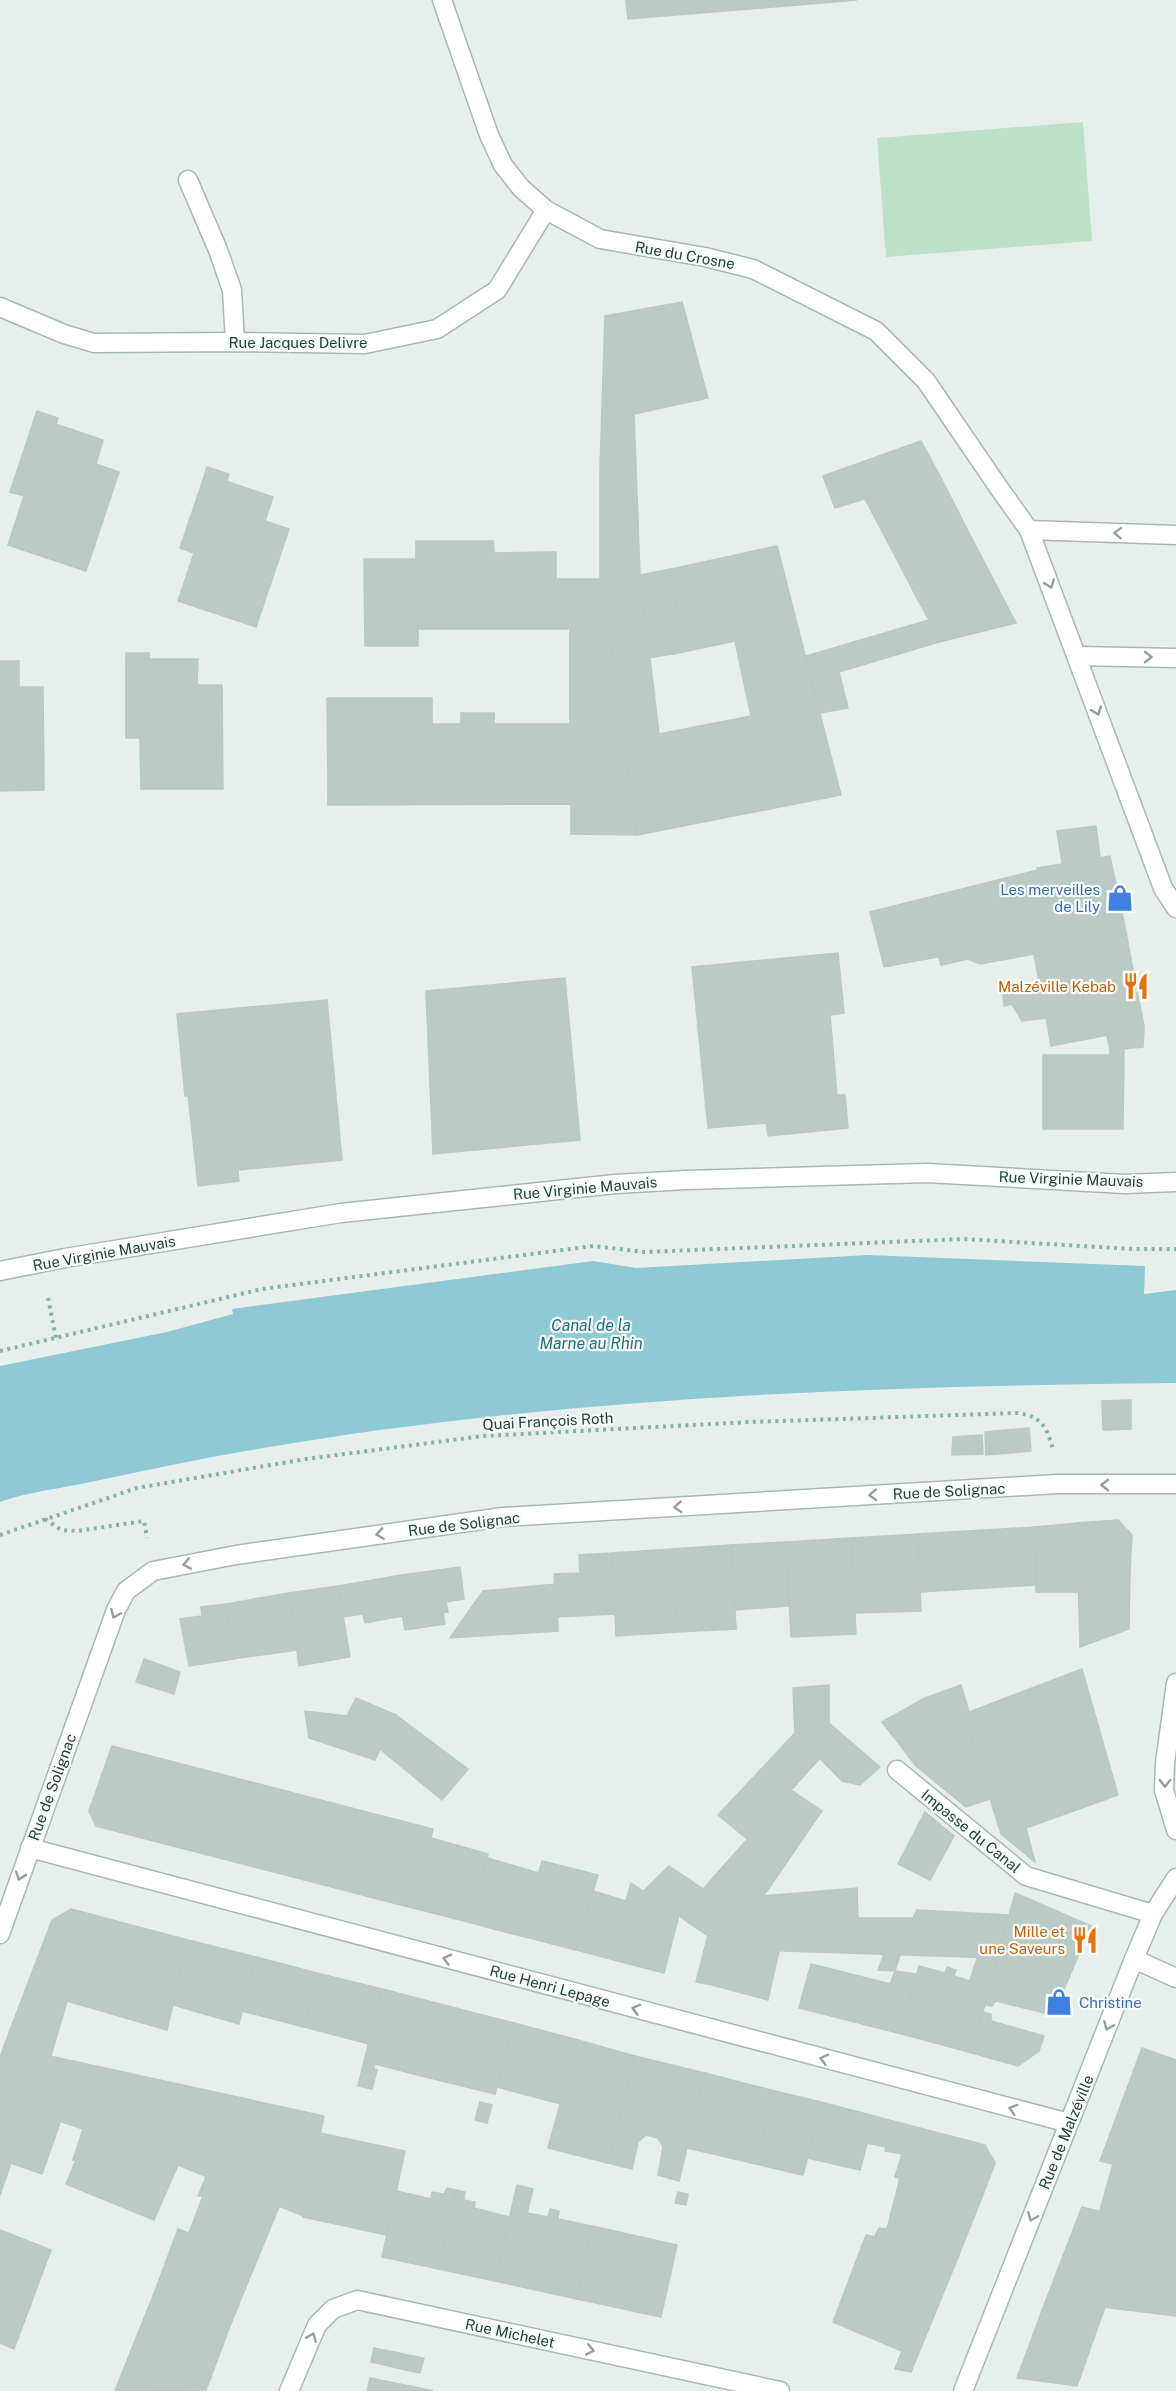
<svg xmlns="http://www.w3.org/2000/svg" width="1176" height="2391" font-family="'Public Sans',sans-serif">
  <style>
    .green { fill: #bfe0c8 }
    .water { fill: #8ec9d4 }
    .building { fill: #bbcac4; stroke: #b8c9c2; stroke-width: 1.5 }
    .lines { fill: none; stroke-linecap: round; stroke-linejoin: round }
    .service-casing { stroke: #a8b8b2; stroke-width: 21 }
    .minor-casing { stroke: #a8b8b2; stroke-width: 21 }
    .tertiary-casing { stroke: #a8b8b2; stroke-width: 21 }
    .secondary-casing { stroke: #a4bbb3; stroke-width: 21 }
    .path { stroke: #86b3a5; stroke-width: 4; stroke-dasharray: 3 4.5; stroke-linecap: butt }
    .service { stroke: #fff; stroke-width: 18 }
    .minor { stroke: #fff; stroke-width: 18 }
    .tertiary { stroke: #fff; stroke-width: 18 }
    .secondary { stroke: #fff; stroke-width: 18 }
    .oneway { stroke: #92a09c }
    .labels { text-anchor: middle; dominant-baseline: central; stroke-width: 4.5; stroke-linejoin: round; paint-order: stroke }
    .street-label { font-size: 15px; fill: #24423a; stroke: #f7fbf9 }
    .shop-label { font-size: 15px; fill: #366cbe; stroke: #f7fbf9; text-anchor: end }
    .food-label { font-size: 15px; fill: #c56008; stroke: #f7fbf9; text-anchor: end }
    .water-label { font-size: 16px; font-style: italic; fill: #1c6f80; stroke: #f7fbf9 }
  </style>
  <rect width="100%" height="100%" fill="#e6efeb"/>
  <polygon class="green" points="1083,122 1092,241 886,257 877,138"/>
  <path class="water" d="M868,1255L1145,1266L1144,1294L1176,1290V1383C866,1386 556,1397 251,1450C194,1460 138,1472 81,1484C55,1489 25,1493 0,1502V1366L167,1332L233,1314L232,1309L593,1261L636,1268Z"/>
  <g class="building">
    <polygon points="626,0 857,0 628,19"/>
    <polygon points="682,302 708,398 634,414 640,575 659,734 751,716 735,641 673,654 668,612 677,609 671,569 777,546 841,795 637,835 607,619 602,612 600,579 600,468 605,316"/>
    <polygon points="37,411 58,418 56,424 35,417"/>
    <polygon points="35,417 103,440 96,464 119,472 86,571 8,545 24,496 10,492"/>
    <polygon points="921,441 940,476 835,508 823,476"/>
    <polygon points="207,467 229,474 227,481 205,474"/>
    <polygon points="205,474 273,497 265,521 289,529 256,627 178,601 194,553 180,548"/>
    <polygon points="940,476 967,529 893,552 865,499"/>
    <polygon points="967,529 993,579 919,602 893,552"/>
    <rect x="416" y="541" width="45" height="18"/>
    <polygon points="461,541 493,541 494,553 556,552 556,579 600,579 602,612 607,619 637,835 571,834 571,804 328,805 327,698 432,698 432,724 461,724 461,713 494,713 494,724 570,724 570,629 434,629 434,617 418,617 418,646 365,646 364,559 461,559"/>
    <polygon points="671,569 677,609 668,612 673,654 649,658 640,575"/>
    <polygon points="993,579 1016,623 939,642 839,672 848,708 820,713 806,656 929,620 919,602"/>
    <rect x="418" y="617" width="16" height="12"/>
    <polygon points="126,653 149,653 149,659 126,660"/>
    <polygon points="149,659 198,659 197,685 222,685 223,789 141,789 140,738 126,738 126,660"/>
    <polygon points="0,661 19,661 19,687 43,687 44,790 0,791"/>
    <polygon points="1096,826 1100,857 1062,863 1057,831"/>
    <polygon points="1110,856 1124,922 884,967 870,912 1038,870 1037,868"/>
    <polygon points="1124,922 1133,970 1040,988 1034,954 980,964 968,959 941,965 939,957"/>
    <polygon points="838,953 844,1013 830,1015 837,1095 845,1095 848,1128 768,1136 766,1123 708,1128 692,967"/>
    <polygon points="1133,970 1144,1026 1143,1047 1110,1050 1107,1035 1051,1046 1046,1018 1022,1021 1012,1004 1004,1006 1003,995"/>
    <polygon points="565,978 580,1140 433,1154 426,991"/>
    <polygon points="327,1000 342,1160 238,1170 239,1181 198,1186 188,1095 185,1096 177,1014"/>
    <polygon points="1124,1048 1123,1129 1043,1129 1043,1055 1110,1055 1110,1050"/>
    <polygon points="1131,1400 1131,1429 1103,1430 1102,1401"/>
    <polygon points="1029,1428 1031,1451 986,1455 985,1432"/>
    <polygon points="982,1435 983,1454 952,1455 953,1437"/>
    <polygon points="1118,1520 1132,1535 1130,1570 1078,1572 1077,1523"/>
    <polygon points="1077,1523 1078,1592 1036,1592 1035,1527"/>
    <polygon points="1035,1527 1036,1585 921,1592 918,1534"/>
    <polygon points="918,1534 921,1611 855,1613 851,1538"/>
    <polygon points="851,1538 856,1634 791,1637 786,1542"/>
    <polygon points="786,1542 789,1606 735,1610 731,1545"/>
    <polygon points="731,1545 736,1629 677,1632 672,1549"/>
    <polygon points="672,1549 677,1632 616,1636 612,1553"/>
    <polygon points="612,1553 615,1614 557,1617 554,1574 580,1573 579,1555"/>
    <polygon points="460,1567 464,1599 446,1602 448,1612 443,1612 445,1624 405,1630 395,1576"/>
    <polygon points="1130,1570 1129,1629 1080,1647 1078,1572"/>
    <polygon points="395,1576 403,1616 365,1623 363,1614 343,1617 338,1586"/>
    <polygon points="556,1584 558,1631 450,1638 483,1591"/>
    <polygon points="338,1586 350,1657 299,1666 289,1593"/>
    <polygon points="289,1593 297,1650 233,1659 226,1604"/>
    <polygon points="226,1604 233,1659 189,1666 180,1619 202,1616 201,1607"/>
    <polygon points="144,1659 180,1672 174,1694 136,1682"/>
    <polygon points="1082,1669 1118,1795 1026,1828 1035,1862 1001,1834 964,1714"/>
    <polygon points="829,1685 829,1723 880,1767 860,1785 842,1781 795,1733 793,1688"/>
    <polygon points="961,1685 969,1712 964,1714 990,1799 966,1807 916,1766 882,1722 925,1698"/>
    <polygon points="356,1698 396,1715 375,1760 309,1738 305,1711 347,1716"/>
    <polygon points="396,1715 468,1769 442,1800 380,1749"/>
    <polygon points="795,1733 820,1758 747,1839 718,1815"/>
    <polygon points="112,1746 433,1829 413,1908 96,1826 89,1811"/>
    <polygon points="791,1790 822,1811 727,1949 679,1916"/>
    <polygon points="925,1812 954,1836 930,1880 898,1864"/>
    <polygon points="431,1838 488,1854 468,1922 413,1908"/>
    <polygon points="487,1858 539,1873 526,1921 505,1914 501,1931 468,1922"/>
    <polygon points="542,1861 598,1875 576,1950 521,1936"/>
    <polygon points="669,1866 703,1889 679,1916 644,1891"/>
    <polygon points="631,1883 679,1915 664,1973 576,1950 593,1891 626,1901"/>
    <polygon points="857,1888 858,1918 913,1918 917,1910 1009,1915 997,1958 727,1949 762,1896"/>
    <polygon points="1015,1893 1091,1926 1053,2015 996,2001 992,2006 985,2005"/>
    <polygon points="71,1909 188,1940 167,2030 67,2001 51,2056 4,2046 52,1920"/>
    <polygon points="505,1914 526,1921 521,1936 501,1931"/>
    <polygon points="708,1935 727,1949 716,1986 696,1982"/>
    <polygon points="188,1940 256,1957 239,2024 173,2005"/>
    <polygon points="727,1949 779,1951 768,2000 716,1986"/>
    <polygon points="884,1954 900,1955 895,1971 878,1970"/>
    <polygon points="256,1957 317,1973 304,2027 242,2011"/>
    <polygon points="977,1958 997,1958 972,2053 902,2034 919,1966 945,1973 947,1967 956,1970 954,1976 970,1981"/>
    <polygon points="811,1964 890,1984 895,1971 916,1974 902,2034 799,2008"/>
    <polygon points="317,1973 382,1989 369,2044 304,2027"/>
    <polygon points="382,1989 448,2006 430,2078 375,2064 374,2069 377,2070 372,2089 358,2086"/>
    <polygon points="448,2006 514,2023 495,2094 430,2078"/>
    <polygon points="983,2012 991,2014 991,2021 1044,2036 1039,2051 1018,2066 972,2053"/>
    <polygon points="514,2023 578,2040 561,2104 497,2087"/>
    <polygon points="578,2040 635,2056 608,2163 548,2148"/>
    <polygon points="4,2046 324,2116 303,2216 178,2165 154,2220 66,2184 76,2160 73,2160 83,2129 0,2101 0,2058"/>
    <polygon points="1142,2048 1176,2060 1176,2180 1100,2161"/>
    <polygon points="635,2056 705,2073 679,2181 658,2175 663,2147 658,2138 646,2135 638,2142 632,2169 608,2163"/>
    <polygon points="705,2073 775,2091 756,2164 687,2148"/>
    <polygon points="775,2091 821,2102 803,2175 756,2164"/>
    <polygon points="0,2101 60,2123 42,2174 11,2163 0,2195"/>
    <polygon points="480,2102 492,2105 487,2123 475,2120"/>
    <polygon points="821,2102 893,2121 886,2147 867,2143 860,2170 807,2158"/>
    <polygon points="893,2121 985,2145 995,2163 982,2197 895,2177 902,2154 885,2151"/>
    <polygon points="320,2133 405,2151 387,2235 303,2217"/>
    <polygon points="1113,2164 1176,2180 1176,2230 1100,2211"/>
    <polygon points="206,2177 279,2207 257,2260 189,2233 203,2196 198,2196"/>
    <polygon points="900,2178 982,2197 959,2255 875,2236 879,2228 887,2229"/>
    <polygon points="517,2185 533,2189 527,2213 548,2217 550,2209 559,2211 558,2219 592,2226 577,2299 495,2281"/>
    <polygon points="447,2188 456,2190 439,2269 382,2257 396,2191 431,2199 432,2192 444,2194"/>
    <polygon points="456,2190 465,2192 464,2200 475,2202 474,2208 509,2217 495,2281 439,2269"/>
    <polygon points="678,2192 688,2194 686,2205 675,2203"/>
    <polygon points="1082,2207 1176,2230 1176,2316 1046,2300"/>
    <polygon points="592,2226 677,2245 661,2317 577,2299"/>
    <polygon points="178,2229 257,2260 232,2321 155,2291"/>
    <polygon points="0,2230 51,2250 26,2317 0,2307"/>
    <polygon points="866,2235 959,2255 911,2372 895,2369 902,2351 833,2322"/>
    <polygon points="155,2291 232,2321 206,2390 128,2358"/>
    <polygon points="1046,2300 1105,2307 1077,2386 1017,2378"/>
    <polygon points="0,2307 26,2317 14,2349 0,2343"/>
    <polygon points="374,2348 424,2358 420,2373 371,2362"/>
    <polygon points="128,2358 206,2390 115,2391"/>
    <polygon points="370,2378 434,2391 367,2391"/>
  </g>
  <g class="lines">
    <defs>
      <g id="service">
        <polyline points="188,180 218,250 232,290 235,342"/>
        <polyline points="897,1770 1026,1876 1153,1914"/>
      </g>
      <g id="minor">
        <polyline points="442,0 489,135 503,165 521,188 546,210 600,239 705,257 753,269 876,331 926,381 999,488 1029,530 1163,888 1176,908"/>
        <polyline points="0,307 64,334 94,343 235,342 365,344 437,329 497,290 546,210"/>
        <polyline points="1029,530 1176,535"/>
        <polyline points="1077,656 1176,658"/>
        <polyline points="30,1848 1069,2123"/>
        <polyline points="0,1934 116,1610 126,1591 153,1571 236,1555 503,1517 1057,1484 1176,1484"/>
        <polyline points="1134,1959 1176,1978"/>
        <polyline points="289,2391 317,2325 333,2309 357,2300 780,2391"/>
      </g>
      <polyline id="tertiary" points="0,1271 65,1258 341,1213 615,1184 686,1180 927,1173 1125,1184 1176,1182"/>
      <g id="secondary">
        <polyline points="1176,1683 1165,1763 1164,1790 1176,1830"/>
        <polyline points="963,2391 1134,1959 1153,1914 1176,1878"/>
      </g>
    </defs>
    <use href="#service" class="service-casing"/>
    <use href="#minor" class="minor-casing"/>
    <use href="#tertiary" class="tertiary-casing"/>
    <use href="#secondary" class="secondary-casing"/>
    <g class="path">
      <polyline points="48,1298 56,1338"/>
      <polyline points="0,1351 262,1289 593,1246 645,1252 964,1239 1132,1249 1176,1249"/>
      <polyline points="45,1519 61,1530 77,1531 144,1521 147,1538"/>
      <path d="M0,1535L137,1488L306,1459L483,1436L750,1422L1018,1413C1042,1417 1046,1426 1053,1449"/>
    </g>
    <use href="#service" class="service"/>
    <use href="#minor" class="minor"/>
    <use href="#tertiary" class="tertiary"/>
    <use href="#secondary" class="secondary"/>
  </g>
  <defs><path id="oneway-chevron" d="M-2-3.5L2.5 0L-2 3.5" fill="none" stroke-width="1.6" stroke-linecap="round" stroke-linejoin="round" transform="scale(1.5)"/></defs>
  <g class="oneway">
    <use href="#oneway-chevron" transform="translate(1118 533) rotate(-178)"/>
    <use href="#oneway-chevron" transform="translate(1050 584) rotate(69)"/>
    <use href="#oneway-chevron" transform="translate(1148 657) rotate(1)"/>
    <use href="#oneway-chevron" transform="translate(1097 711) rotate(70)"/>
    <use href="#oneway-chevron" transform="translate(1105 1485) rotate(-180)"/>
    <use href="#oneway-chevron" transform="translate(873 1495) rotate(177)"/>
    <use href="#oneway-chevron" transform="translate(678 1507) rotate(177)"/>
    <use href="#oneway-chevron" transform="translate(380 1534) rotate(172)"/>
    <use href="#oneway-chevron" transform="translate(187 1564) rotate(169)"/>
    <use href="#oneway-chevron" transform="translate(115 1614) rotate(113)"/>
    <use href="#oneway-chevron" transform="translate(1165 1783) rotate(90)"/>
    <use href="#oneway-chevron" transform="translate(20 1876) rotate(109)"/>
    <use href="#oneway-chevron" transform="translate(447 1959) rotate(-165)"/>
    <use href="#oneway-chevron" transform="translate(636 2009) rotate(-165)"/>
    <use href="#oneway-chevron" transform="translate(1108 2026) rotate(112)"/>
    <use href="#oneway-chevron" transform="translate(824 2059) rotate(-165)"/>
    <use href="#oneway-chevron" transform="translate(1013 2109) rotate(-164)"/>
    <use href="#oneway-chevron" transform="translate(1032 2217) rotate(112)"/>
    <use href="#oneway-chevron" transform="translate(312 2337) rotate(-68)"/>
    <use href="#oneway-chevron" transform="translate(590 2350) rotate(12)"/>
  </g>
  <defs>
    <symbol id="shop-bare" viewBox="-9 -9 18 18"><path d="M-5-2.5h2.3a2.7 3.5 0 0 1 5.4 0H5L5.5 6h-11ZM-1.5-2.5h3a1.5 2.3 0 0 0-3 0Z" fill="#3f7fe0" stroke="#f7fbf9" stroke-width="2.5" paint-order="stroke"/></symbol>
    <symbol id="restaurant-bare" viewBox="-9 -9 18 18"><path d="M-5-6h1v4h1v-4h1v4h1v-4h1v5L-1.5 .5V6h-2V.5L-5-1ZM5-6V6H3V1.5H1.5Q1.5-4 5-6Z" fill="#e8710a" stroke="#f7fbf9" stroke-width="2.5" paint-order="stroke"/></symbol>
  </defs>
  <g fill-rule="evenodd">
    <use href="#shop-bare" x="1101" y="879" width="38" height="38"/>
    <use href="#restaurant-bare" x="1117" y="967" width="38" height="38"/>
    <use href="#restaurant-bare" x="1066" y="1921" width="38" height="38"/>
    <use href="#shop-bare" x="1040" y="1983" width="38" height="38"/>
  </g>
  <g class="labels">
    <g class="street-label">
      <text transform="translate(685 255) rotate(10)">Rue du Crosne</text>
      <text x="298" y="342">Rue Jacques Delivre</text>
      <text transform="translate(1071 1179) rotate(2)">Rue Virginie Mauvais</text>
      <text transform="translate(585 1188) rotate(-5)">Rue Virginie Mauvais</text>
      <text transform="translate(104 1253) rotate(-10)">Rue Virginie Mauvais</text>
      <text transform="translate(548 1421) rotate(-3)">Quai François Roth</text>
      <text transform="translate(949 1491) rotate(-3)">Rue de Solignac</text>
      <text transform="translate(464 1524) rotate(-7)">Rue de Solignac</text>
      <text transform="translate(52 1787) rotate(-70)">Rue de Solignac</text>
      <text transform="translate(971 1831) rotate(39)">Impasse du Canal</text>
      <text transform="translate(550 1986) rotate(15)">Rue Henri Lepage</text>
      <text transform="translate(1066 2132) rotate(-68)">Rue de Malzéville</text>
      <text transform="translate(510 2333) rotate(12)">Rue Michelet</text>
    </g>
    <g class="shop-label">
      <text x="1100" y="889">Les merveilles<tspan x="1100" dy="17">de Lily</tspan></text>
      <text x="1079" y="2002" text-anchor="start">Christine</text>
    </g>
    <g class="food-label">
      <text x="1116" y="986">Malzéville Kebab</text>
      <text x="1065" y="1931">Mille et<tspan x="1065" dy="17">une Saveurs</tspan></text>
    </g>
    <g class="water-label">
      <text x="591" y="1325">Canal de la<tspan x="591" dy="18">Marne au Rhin</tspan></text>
    </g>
  </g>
</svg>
